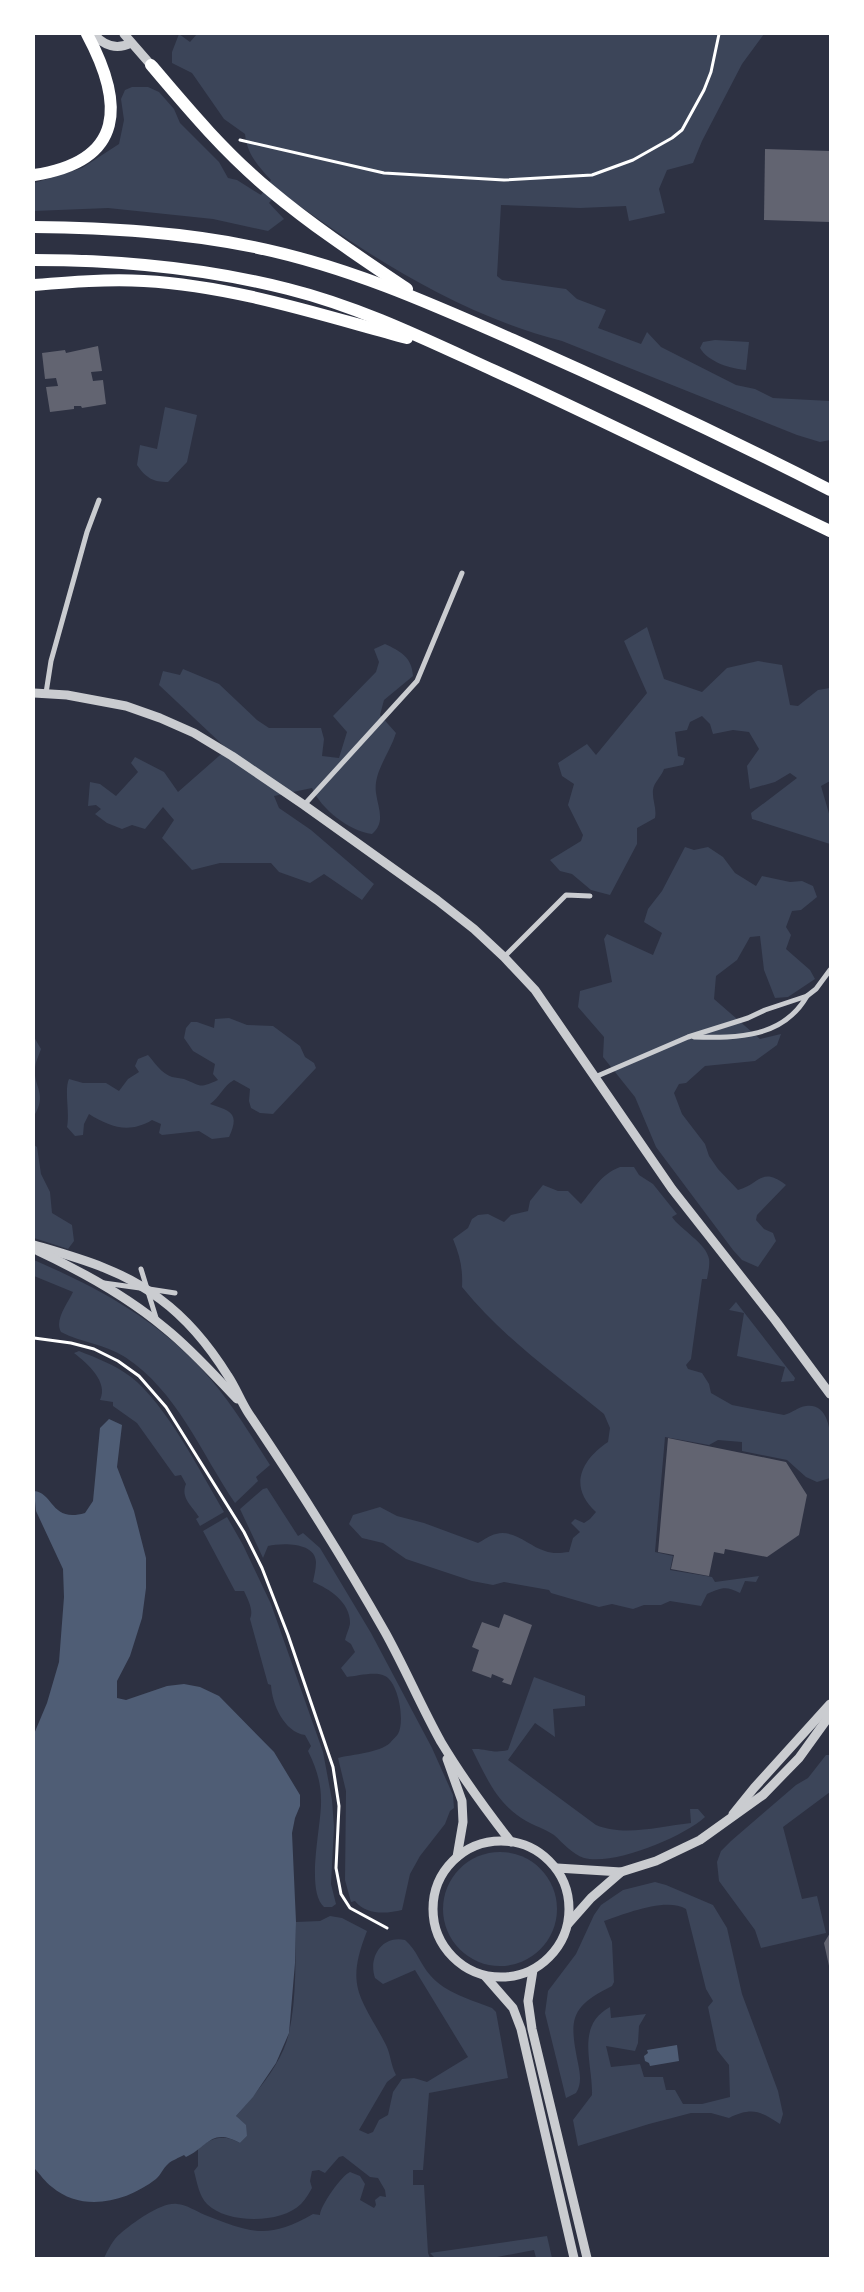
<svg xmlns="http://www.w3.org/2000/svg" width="864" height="2292" font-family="Arial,sans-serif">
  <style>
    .green { fill: #3c4559 }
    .water { fill: #4f5d75 }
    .building { fill: #626471 }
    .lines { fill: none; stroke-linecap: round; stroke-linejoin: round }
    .path { stroke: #fff; stroke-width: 3 }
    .minor { stroke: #caccd0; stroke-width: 5 }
    .tertiary { stroke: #caccd0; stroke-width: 9 }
    .primary { stroke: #fff; stroke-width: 12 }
  </style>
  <rect width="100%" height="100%" fill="#2d3142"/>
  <g class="green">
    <path d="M179,34L190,42L197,34H764L742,64L702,141L693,163L667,170L659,189L665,213L629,221L626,206L580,208L501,205L497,276L502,280L566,289L577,299L606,310L598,328L641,344L647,332L661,347L736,385L755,389L773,398L830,401V440L820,442L797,435L562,341C457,314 365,254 279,191L269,203L284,219L268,231L213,219L108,208L34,211V183L82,168L119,144L124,120L121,99L125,90L132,87H148L159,92L174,109L180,123L219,162L228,178L237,180L261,195L271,180C258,166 247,154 245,134L224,119L192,73L172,63V52Z"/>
    <path d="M715,340L749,342L746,370C731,369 708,362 700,348L703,342Z"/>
    <path d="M165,407L197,415L187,462L168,482C153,482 146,478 137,465L140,445L157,449Z"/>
    <path d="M647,627L664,679L702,692L727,668L758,661L782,665L790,705L798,706L818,690L830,688V781L821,786L830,817V844L752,819L751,813L797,778L790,773L775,782L750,789L747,766L759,749L749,732L733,730L713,734L710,724L702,716L690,722L687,730L675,732L678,756L685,758L683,765L664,769C662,776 654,782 653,790C652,800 657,808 655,818L637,828V844L610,895L591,890L572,874L560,871L550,860L581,841L583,835L568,805L574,784L562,776L558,763L587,744L596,755L647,693L624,641Z"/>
    <path d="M385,644C400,651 412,657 413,676L384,700L380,715L396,733C390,753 373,772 376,793C378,808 386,822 372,834C349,831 321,809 312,788L274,796L279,808L311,830L374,884L362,900L324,874L310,883L279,872L271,863H220L192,870L162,838L174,820L163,807L145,829L132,825L122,829L107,823L95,814L101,809L96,805L88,806L90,782L100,784L116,796L138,772L131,763L135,757L164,772L178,792L227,749L159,685L163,671L180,675L183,669L219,684L257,720L269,728H321L324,739L322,756L339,758L347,732L333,716L376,672L379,662L374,649Z"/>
    <path d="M685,847L694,850L708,847L723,857L735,873L756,886L762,876L790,882L802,881L813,886L817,897L801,910L792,911L786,927L791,935L786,949L810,970L815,979L788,997L775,998L764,970L760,936L750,937L737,960L716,976L714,999L760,1039L781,1034L777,1045L755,1061L705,1066L686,1083L679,1084L674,1093L682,1114L705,1144L709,1156L718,1169L738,1190C760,1184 761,1166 786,1185L757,1215L756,1220L764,1229L773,1233L776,1241L758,1267L742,1260L733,1250L656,1147L635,1097L603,1057L604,1037L578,1007L580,991L612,982L604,939L607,934L653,955L662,933L644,922L648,909L662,891Z"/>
    <path d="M229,1018L247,1025L273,1026L300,1046L305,1057L314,1063L316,1068L273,1114L260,1113L251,1108L249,1101L250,1089L234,1080C223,1086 220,1097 210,1104C231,1111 240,1113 229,1137L212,1139L199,1131L162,1135L159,1133L161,1124L152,1120C129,1134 110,1127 89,1114L84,1124L83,1135L75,1136L67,1127C70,1112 64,1090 69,1079L83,1083H106L119,1091L128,1079L139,1072L135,1066L138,1059L148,1055C155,1063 161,1073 172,1077C176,1078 180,1078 184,1079C202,1086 198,1089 218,1080L213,1074L215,1064L193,1051L184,1038L186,1028L191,1022H197L214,1028L215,1019Z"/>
    <path d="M34,1037L41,1049C39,1055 35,1063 35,1069C33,1086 48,1094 34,1116Z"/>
    <polygon points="34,1145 37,1147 41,1174 50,1192 52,1213 72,1225 74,1241 68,1249 34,1238"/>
    <path d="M620,1167H634L639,1175L653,1184L677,1214L672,1217C680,1229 707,1244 709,1259C710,1265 708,1273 707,1279H702L691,1359L686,1365L688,1369L702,1373L709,1384L711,1393L732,1405L784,1415C792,1413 798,1407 806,1406C838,1402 830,1459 830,1478L817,1482L806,1477L787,1460L742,1451V1442L718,1440L709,1445L665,1437L655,1552L673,1556L670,1570L712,1577L715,1582L759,1576L756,1582L745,1581L740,1593C726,1585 720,1588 707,1594L701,1606L670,1601L661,1605H644L633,1609L612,1604L599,1607L551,1593L549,1590L504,1582L493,1585L472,1581L406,1559L383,1543L362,1538L349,1524L353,1515L380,1507L397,1516L424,1523L478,1543C484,1540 490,1535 496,1534C514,1529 529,1546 545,1551C553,1554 560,1553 569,1552L573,1538L580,1532L571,1523L575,1519L584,1523L590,1519L596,1512C568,1487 581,1460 608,1442L610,1428L604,1414C555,1374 502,1337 462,1287C463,1269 460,1256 453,1239L468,1228L472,1219L478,1215L488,1214L504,1222L511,1215L528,1211L530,1201L543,1185L558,1191H568L581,1204C594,1189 601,1174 620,1167Z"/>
    <path d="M34,1260C92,1285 149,1315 194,1361C224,1391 247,1429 270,1465L256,1477L258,1481L235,1503C201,1453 177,1391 125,1357C105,1344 82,1343 61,1332C54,1320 68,1303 73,1292L34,1276Z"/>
    <polygon points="736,1302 795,1378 794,1381 781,1382 785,1367 737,1356 744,1313 729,1310"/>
    <path d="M79,1351C97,1358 115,1365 131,1377C166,1404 201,1473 224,1512L200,1526L196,1519L199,1517C193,1507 180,1498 186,1484L181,1475L175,1476L172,1472L137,1423L113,1406V1402L100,1400C109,1382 87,1363 74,1353Z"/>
    <path d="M267,1488L298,1536L303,1533L320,1548L371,1633L432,1748L453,1795L454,1808L450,1811L445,1824L420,1856L410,1874L402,1910C386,1914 366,1915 355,1901L351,1902L345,1880L346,1791L338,1758C353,1754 379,1753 390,1743C392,1740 396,1737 398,1734C405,1722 399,1683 385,1676C376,1671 357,1676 347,1677L341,1668L355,1652L351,1644L345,1640C346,1635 349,1629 350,1624C351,1603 330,1589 313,1582C314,1576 316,1569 316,1562C315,1542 282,1543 268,1546L263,1558L240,1509L263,1489Z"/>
    <path d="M227,1517L243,1545L271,1604L323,1752L332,1800L334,1827L331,1884L336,1904L332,1907H324C305,1890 322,1824 321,1800C321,1782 316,1767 308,1751L311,1746L305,1735C284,1732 272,1704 271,1685L268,1684L250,1619C254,1610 248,1600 244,1591H235L203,1531Z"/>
    <path d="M534,1677L585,1696V1706L553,1709L555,1737L535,1723L508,1760L596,1825C625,1837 661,1826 691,1823L690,1809H698L705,1817C683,1837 614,1866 584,1858C572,1854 563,1843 554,1835C542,1827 528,1824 517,1815C495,1799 484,1773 472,1749C487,1748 491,1754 508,1750Z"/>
    <polygon points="826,1755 830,1755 830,1792 783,1827 802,1899 817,1896 826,1933 761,1948 755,1930 719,1881 717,1862 721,1851 731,1841 796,1785 808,1778"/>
    <circle cx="500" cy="1909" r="57"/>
    <path d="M655,1882L666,1885L713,1905L727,1928L742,1994L778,2091L783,2114L780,2124C760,2111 752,2107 729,2118L711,2113H691L649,2124L578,2146L573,2120L592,2095C593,2063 575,2026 610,2007L611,2018L646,2014L639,2026L638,2043L635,2051L606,2046L611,2067L640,2064L644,2077H663L666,2090H675L683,2104H702L730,2097L729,2065L717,2050L708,2007L713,2001L706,1989L686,1909C666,1897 625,1914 604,1921L612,1942L614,1982L612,1986C570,2007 569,2019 578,2063C580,2074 582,2083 576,2093L566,2098L545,2013L548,1991L576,1954L594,1915L601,1905L623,1890Z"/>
    <path d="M330,1916L342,1918L367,1931C345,1987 360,1996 385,2043C391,2054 390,2063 396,2075L387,2082L359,2130L368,2134L373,2132L379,2120L388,2115L393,2092L402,2079L414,2078L427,2082L468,2057L415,1970L383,1984L375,1978C368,1957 382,1935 405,1940C417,1950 420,1964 430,1975C445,1993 472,2000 492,2008L496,2012L508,2078L429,2093L423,2170H413V2185H424L428,2253L430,2258H104C108,2250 113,2239 121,2233C133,2223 161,2202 177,2204C187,2205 196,2211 205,2215C251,2233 268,2240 313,2214L320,2215C320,2206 342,2175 350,2172L360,2176L365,2184L360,2200L374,2208L376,2205L375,2200L380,2196L386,2197L385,2190L378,2178L370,2177L343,2156L339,2157L325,2173L319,2170L312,2171L310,2181L312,2188C309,2193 306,2199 301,2204C281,2224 227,2224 207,2204C199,2196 197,2182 194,2171L198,2166V2149C211,2137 224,2134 240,2143L247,2136L236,2116C256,2093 282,2064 289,2033C297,1997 295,1958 296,1922L320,1921Z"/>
    <polygon points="547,2236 552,2258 536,2258 534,2250 492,2258 435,2258 430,2253"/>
  </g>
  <g class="water">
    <path d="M109,1419L122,1425L117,1467L134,1511L146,1558V1588L142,1618L130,1656L117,1681V1698L126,1700L167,1686L184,1684L200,1687L219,1696L274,1752L300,1795V1806L295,1818L292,1833L296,1922L295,1963L289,2033L276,2063L253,2097L236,2116L246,2125L247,2136L240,2143C211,2127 208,2147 186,2157L184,2155C179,2158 172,2160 168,2164C163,2168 161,2175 156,2179C126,2202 83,2213 52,2187C45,2182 40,2174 34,2168V1734L47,1703L59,1662L64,1597L63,1569L36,1511L34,1491C54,1493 51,1523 85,1513L93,1501L100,1428Z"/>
    <polygon points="677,2045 679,2061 650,2066 649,2063 645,2061 644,2056 648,2053 647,2050"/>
  </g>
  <g class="building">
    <polygon points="765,149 830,151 830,222 764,220"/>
    <polygon points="98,346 102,371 91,372 93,381 103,380 106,404 82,408 81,406 74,406 74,409 50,412 46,387 58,386 56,378 45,379 42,353 65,350 66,353"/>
    <polygon points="668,1438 786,1462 807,1495 799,1535 767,1557 725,1549 724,1554 714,1552 709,1576 671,1569 674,1555 658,1552"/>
    <polygon points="504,1614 532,1625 511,1685 502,1682 504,1679 492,1674 491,1678 472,1671 479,1650 472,1647 482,1622 499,1628"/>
    <polygon points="830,1933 830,1965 829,1966 824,1943"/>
  </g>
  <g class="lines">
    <g class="path">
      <polyline points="240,140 384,173 504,180 592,175 633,160 672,138 682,130 704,90 711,72 719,34"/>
      <polyline points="34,1338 71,1343 94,1349 118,1361 139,1376 166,1407 244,1532 262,1568 288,1635 333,1767 339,1806 336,1868 341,1894 350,1908 387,1928"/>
    </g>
    <g class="minor">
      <polyline points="46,693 51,661 87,532 99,500"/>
      <polyline points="304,805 417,681 462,573"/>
      <polyline points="504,957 566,895 590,896"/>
      <path d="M694,1037C738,1038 783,1038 807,996"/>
      <polyline points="595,1077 688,1037 748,1018 765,1010 807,996 816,989 830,970"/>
      <polyline points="141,1269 157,1321"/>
      <polyline points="104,1283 140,1288"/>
      <polyline points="149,1289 175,1293"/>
    </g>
    <g class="tertiary">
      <path d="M94,34C104,46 117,50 131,43"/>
      <polyline points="124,34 151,65"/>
      <polyline points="34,693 67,695 126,706 160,718 194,733 232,756 304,805 437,900 474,929 504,957 535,990 672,1189 775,1320 830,1394"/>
      <path d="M34,1245C78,1258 123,1270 160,1299C187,1319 210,1347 228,1376C236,1388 241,1402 249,1414C297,1485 343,1558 385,1632C405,1668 421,1706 441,1742C462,1777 486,1810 511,1842"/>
      <path d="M38,1251C83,1272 128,1297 166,1329C192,1350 214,1375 237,1399"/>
      <polyline points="447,1759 462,1801 463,1822 457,1857"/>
      <polyline points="733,1814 754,1788 830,1704"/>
      <circle cx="501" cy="1909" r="68"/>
      <polyline points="557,1868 621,1872 656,1861 700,1840 763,1795 799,1758 830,1715"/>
      <polyline points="568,1924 591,1898 621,1872"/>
      <polyline points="533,1970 528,2001 532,2029 587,2258"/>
      <polyline points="485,1976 513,2008 521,2029 574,2258"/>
    </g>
    <g class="primary">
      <path d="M151,65C189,110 226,154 271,191C314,227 361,258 407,289"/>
      <path d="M34,175C126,161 124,103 87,34"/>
      <path d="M34,227C108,228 182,232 254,247C347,266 432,304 518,342C624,389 728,438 830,490"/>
      <path d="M34,260C119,260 205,268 288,289C360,307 427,340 495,371C607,422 718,478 830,531"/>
      <path d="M34,285C70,282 107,279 144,281C234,286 321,315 407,338"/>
    </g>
  </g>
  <rect width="864" height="2292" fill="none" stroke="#ffffff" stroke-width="70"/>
</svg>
